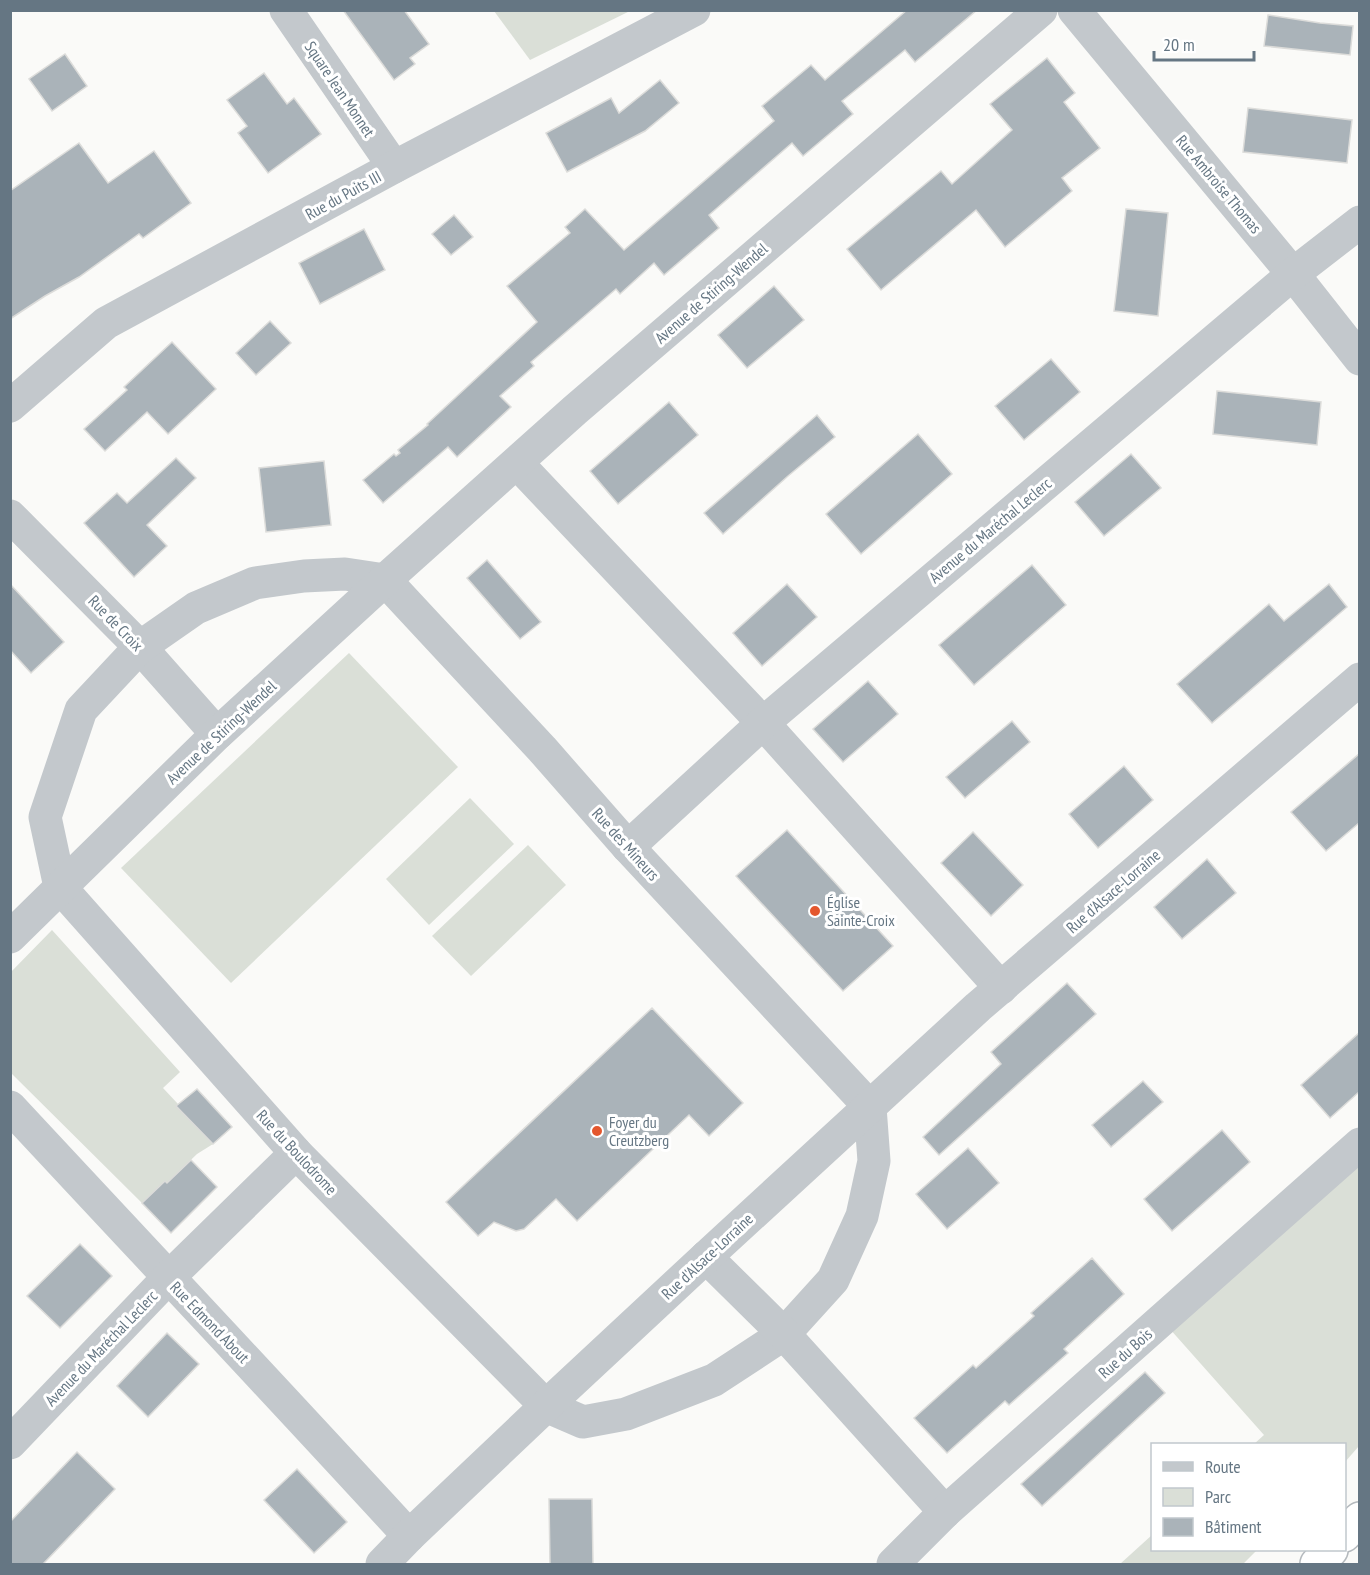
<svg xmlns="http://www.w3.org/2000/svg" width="1370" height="1575" font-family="'PT Sans Narrow',sans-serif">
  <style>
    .green { fill: #dadfd7 }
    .building { fill: #aab3b9; stroke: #dcdcda; stroke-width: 1.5 }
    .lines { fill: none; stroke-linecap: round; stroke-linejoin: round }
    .motorway-casing { stroke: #b4b9bd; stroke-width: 36 }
    .minor { stroke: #c3c8cc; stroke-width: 33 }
    .motorway { stroke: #fff; stroke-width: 33 }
    .poi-dot { fill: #e4572e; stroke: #fff; stroke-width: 2 }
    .labels { text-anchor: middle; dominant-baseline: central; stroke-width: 6; stroke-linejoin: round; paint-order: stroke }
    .street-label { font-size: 16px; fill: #657683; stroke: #fff }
    .poi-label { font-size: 16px; fill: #657683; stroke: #fff; text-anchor: start }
  </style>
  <rect width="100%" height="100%" fill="#fafaf8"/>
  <g class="green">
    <polygon points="494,11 630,11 530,60"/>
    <polygon points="349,653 458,767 231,983 121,868"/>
    <polygon points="470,798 514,844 429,925 386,879"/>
    <polygon points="528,845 566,885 471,976 432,936"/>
    <polygon points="52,930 180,1072 163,1088 178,1104 177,1106 213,1144 197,1154 167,1183 165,1182 142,1203 11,1073 10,973"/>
    <polygon points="1359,1163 1359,1446 1345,1462 1344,1444 1254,1444 1264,1435 1169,1328"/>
    <polygon points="1152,1535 1152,1550 1257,1550 1243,1564 1120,1564"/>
  </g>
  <g class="building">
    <polygon points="343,10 404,10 429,44 410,58 415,64 394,80"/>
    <polygon points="907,10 977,10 915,62 905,50 842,101 853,114 803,156 792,143 709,215 719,228 664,275 654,263 620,294 616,289 531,362 534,366 500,396 511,407 457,457 448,447 383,503 363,480 394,454 396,456 400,453 398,450 428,425 427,424 537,322 507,286 570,233 565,227 585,209 624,250 774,121 762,106 811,65 825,80"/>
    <polygon points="1268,15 1320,23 1353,26 1350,55 1264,46"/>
    <polygon points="65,54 87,86 52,111 29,79"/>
    <polygon points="1047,58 1075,93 1064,102 1100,148 1062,178 1072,191 1005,247 976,210 881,290 847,249 941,171 952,184 1012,130 990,104"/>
    <polygon points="264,73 287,104 294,98 321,134 268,173 238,133 247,126 227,100"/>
    <polygon points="660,80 679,103 645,131 567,172 546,133 611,98 619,113"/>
    <polygon points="1248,108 1352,120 1347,163 1243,152"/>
    <polygon points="79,143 108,183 154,151 191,203 143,238 139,234 79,277 45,296 10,319 10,191"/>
    <polygon points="1126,209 1168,213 1158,316 1114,311"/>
    <polygon points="454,215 473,237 451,255 432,234"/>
    <polygon points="364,229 385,270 320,304 299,263"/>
    <polygon points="774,286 804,320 747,368 718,335"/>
    <polygon points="270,321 291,343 256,375 236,353"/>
    <polygon points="172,342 216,389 168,434 147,412 105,451 84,429 127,390 124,387"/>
    <polygon points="1051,359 1080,392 1024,440 995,406"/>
    <polygon points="1217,391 1321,402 1317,445 1213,434"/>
    <polygon points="669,402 698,435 618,504 590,471"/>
    <polygon points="817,415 835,437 788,476 723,534 704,513"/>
    <polygon points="918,434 952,474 861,554 826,514"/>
    <polygon points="1131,454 1161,488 1104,536 1075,502"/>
    <polygon points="176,458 196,478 147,525 167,546 134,577 84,523 117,493 127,503"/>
    <polygon points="324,461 331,525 266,532 259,468"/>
    <polygon points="487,560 541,622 520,639 467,578"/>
    <polygon points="1032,565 1066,605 974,685 939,645"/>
    <polygon points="10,584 64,642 31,673 10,650"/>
    <polygon points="787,584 817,617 762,666 733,633"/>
    <polygon points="1329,584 1347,607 1212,723 1177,684 1269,604 1284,621"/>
    <polygon points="868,681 898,714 843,762 813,729"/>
    <polygon points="1012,721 1030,742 965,798 946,777"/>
    <polygon points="1359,754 1359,823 1326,851 1291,812"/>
    <polygon points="1124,766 1153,800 1098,848 1069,814"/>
    <polygon points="787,830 893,946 843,991 736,876"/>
    <polygon points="973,832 1023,885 991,916 941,863"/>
    <polygon points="1207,859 1236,893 1182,939 1154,907"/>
    <polygon points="1067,983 1096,1014 939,1155 923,1137 1001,1064 991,1052"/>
    <polygon points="652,1008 743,1103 709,1136 689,1115 577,1221 556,1199 524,1229 516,1231 494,1222 478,1236 446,1202"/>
    <polygon points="1359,1033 1359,1092 1330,1118 1301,1085"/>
    <polygon points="1143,1081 1163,1102 1111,1147 1092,1125"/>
    <polygon points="197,1089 232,1127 213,1144 176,1106"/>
    <polygon points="1222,1130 1250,1162 1172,1231 1144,1199"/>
    <polygon points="968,1148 999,1183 947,1229 916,1194"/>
    <polygon points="191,1160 217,1187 171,1233 142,1203 165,1181 167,1183"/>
    <polygon points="80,1244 112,1276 60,1328 27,1296"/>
    <polygon points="1092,1258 1124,1294 1064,1349 1068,1353 1009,1405 1005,1401 947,1453 914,1418 973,1365 976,1368 1034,1316 1031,1313"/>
    <polygon points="167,1333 199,1364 148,1417 117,1386"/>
    <polygon points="1145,1372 1165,1393 1042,1506 1021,1484"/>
    <polygon points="77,1452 115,1489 43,1564 10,1564 10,1522"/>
    <polygon points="297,1469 347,1522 314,1553 264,1500"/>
    <polygon points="549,1499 592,1499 593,1564 550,1564"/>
  </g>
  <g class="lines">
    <defs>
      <g id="motorway">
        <polyline points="1344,1535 1360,1519"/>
        <polyline points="1317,1564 1331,1550"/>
      </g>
    </defs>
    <use href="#motorway" class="motorway-casing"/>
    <g class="minor">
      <polyline points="286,10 394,167"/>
      <polyline points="1074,10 1293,274 1360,359"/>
      <polyline points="10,406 106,323 394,167 694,10"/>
      <polyline points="517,463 763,723 1001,988"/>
      <polyline points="10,516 140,647 217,734"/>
      <polyline points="385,580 345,574 304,576 255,583 196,608 140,647 81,710 45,817 60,887 296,1153 546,1406 583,1422 626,1414 714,1380 784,1334 833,1280 862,1216 874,1161 870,1107"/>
      <polyline points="385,580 542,749 628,847 870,1107"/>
      <polyline points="628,847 763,723 1293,274 1360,222"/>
      <polyline points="10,937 217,734 385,580 575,410 1041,10"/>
      <path d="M10,1107C143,1250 277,1392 409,1536"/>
      <polyline points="706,1257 784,1334 945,1512"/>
      <polyline points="10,1443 168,1278 296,1153"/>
      <polyline points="382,1564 409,1536 546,1406 706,1257 978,1007 1360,679"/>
      <polyline points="893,1564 945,1512 1360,1144"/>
    </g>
    <use href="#motorway" class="motorway"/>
  </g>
  <g class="poi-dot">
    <circle cx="815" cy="911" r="6"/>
    <circle cx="597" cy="1131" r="6"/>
  </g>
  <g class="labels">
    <g class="street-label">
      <text transform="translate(340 89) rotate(56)">Square Jean Monnet</text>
      <text transform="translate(1219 184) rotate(50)">Rue Ambroise Thomas</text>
      <text transform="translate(343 195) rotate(-29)">Rue du Puits III</text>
      <text transform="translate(711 293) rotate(-41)">Avenue de Stiring-Wendel</text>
      <text transform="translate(990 530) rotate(-40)">Avenue du Maréchal Leclerc</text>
      <text transform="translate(116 623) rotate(46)">Rue de Croix</text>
      <text transform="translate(221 732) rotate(-43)">Avenue de Stiring-Wendel</text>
      <text transform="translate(626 844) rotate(48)">Rue des Mineurs</text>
      <text transform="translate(1113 891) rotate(-41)">Rue d'Alsace-Lorraine</text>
      <text transform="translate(297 1152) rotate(47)">Rue du Boulodrome</text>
      <text transform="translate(707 1256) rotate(-43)">Rue d'Alsace-Lorraine</text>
      <text transform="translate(210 1322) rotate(46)">Rue Edmond About</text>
      <text transform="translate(101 1348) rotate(-46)">Avenue du Maréchal Leclerc</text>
      <text transform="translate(1125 1353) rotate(-42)">Rue du Bois</text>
    </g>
    <g class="poi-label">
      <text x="827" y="902">Église<tspan x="827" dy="18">Sainte-Croix</tspan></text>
      <text x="609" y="1122">Foyer du<tspan x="609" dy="18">Creutzberg</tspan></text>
    </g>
  </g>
  <rect width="1370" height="1575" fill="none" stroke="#657683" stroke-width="24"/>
  <rect x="1151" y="1443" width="195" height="108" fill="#ffffff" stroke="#c1c8cd" stroke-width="1.5"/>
  <rect x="1163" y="1462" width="30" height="9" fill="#c3c8cc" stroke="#c1c8cd" stroke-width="1.5"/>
  <text x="1205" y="1473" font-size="18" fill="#657683">Route</text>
  <rect x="1163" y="1488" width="30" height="18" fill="#dadfd7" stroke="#c1c8cd" stroke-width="1.5"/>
  <text x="1205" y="1503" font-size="18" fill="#657683">Parc</text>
  <rect x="1163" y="1518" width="30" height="18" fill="#aab3b9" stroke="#c1c8cd" stroke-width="1.5"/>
  <text x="1205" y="1533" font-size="18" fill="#657683">Bâtiment</text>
  <path d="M1154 51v9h100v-9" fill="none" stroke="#657683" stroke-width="3"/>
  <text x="1163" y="51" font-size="18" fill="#657683" stroke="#ffffff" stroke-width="4.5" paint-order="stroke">20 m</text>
</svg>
